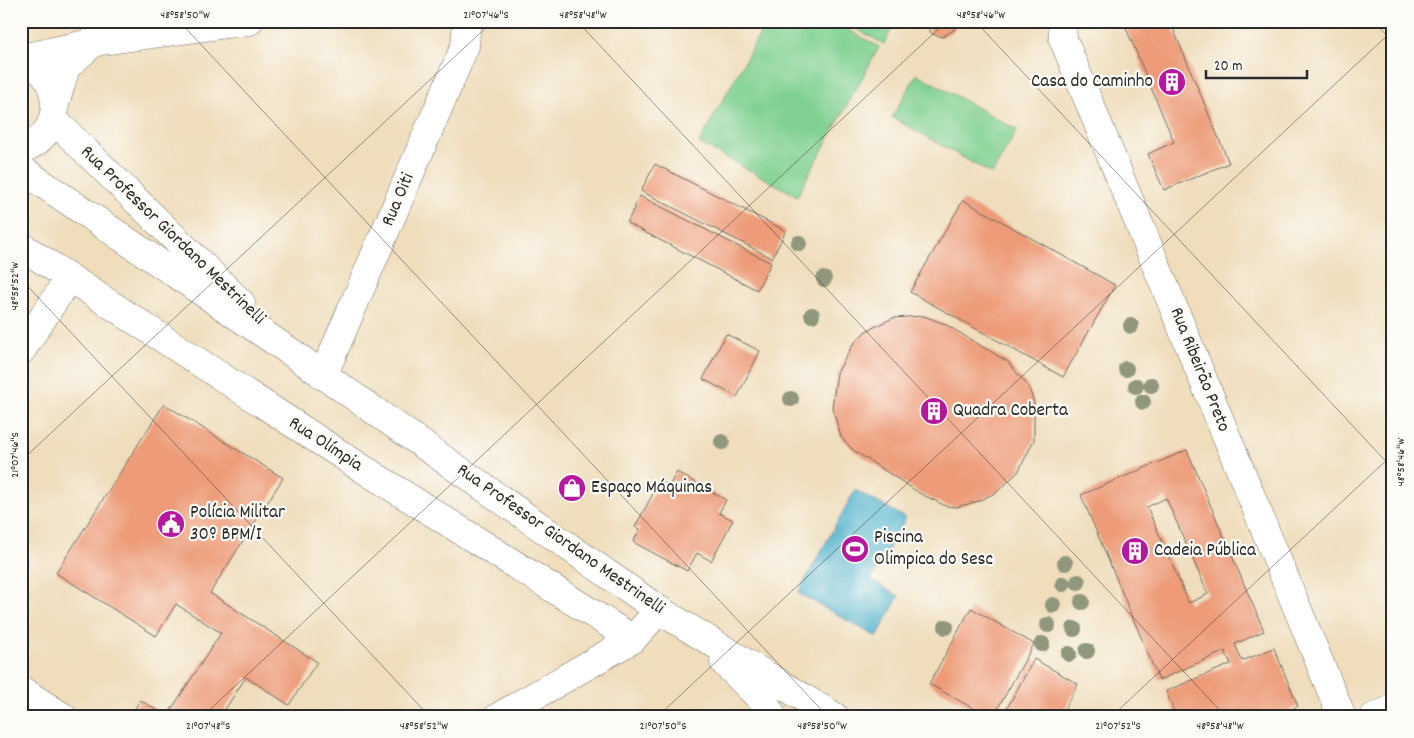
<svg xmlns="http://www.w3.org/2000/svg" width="1414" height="738" font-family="Dekko,sans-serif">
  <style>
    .green { fill: #7fd091; stroke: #557e5e }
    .water { fill: #4cb0cb; stroke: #3c6e7b }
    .building { fill: #ed9b78; fill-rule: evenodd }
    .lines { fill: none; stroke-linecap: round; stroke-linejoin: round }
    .street-casing { stroke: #70695e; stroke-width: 29 }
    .secondary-casing { stroke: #70695e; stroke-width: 29 }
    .street { stroke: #fff; stroke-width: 28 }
    .secondary { stroke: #fff; stroke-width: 28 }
    .tree { fill: #91977d }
    .ticks { fill: none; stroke: #2b2b2b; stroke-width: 1; stroke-opacity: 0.45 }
    .labels { text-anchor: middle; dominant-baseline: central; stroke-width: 4.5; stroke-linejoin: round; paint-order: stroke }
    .poi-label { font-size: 19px; fill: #2b2b2b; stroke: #fdfcf7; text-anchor: start }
    .street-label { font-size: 19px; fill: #2b2b2b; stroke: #fdfcf7 }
    .neatline { fill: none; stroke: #2b2b2b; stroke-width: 2 }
    .ticks-label { font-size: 12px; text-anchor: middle; fill: #2b2b2b }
  </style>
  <rect width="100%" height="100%" fill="#fdfcf7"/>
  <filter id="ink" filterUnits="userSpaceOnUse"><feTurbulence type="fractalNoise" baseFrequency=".02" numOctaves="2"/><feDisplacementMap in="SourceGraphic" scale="10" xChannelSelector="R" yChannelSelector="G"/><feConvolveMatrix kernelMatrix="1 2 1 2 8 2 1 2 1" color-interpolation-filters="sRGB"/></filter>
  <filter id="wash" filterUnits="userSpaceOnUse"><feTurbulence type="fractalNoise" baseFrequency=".0096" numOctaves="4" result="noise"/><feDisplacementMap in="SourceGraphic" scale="20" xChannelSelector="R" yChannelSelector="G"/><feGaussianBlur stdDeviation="1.12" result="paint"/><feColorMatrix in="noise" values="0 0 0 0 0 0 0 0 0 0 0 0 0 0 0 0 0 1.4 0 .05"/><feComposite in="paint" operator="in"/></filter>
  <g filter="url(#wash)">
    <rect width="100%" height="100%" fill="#efddbc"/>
    <g class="green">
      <polygon points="767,21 832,21 879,47 797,196 699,143"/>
      <polygon points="842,21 896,21 884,44"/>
      <polygon points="917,74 1017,130 992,174 892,117"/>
    </g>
    <polygon class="water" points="855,490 906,518 871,580 899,596 877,637 798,593"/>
    <g id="blocks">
      <g class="building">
        <polygon points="927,21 956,21 954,30 942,37 932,34 929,30"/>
        <polygon points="1123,21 1170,21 1229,163 1164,190 1148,154 1174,142"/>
        <polygon points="655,164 786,231 772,258 641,191"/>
        <polygon points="640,196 771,263 757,290 627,223"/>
        <polygon points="963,200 1115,285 1063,377 910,292"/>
        <polygon points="924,316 945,324 1008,362 1028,386 1034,402 1034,440 1018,472 997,492 979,501 957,507 946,506 921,494 853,450 841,437 832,407 837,373 853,344 866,331 893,318"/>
        <polygon points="726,334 760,351 737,397 703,379"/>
        <polygon points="164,404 283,478 210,593 317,662 289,705 246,677 220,717 130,717 140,700 167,716 221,633 176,604 156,636 56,573"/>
        <path d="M1187,450L1264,631L1235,644L1242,661L1274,648L1298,706L1275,717H1176L1166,691L1231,664L1225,651L1159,680L1081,495ZM1166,498L1208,594L1189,603L1147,507Z"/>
        <polygon points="677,472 726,500 719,513 733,520 711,561 697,553 687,571 633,542 640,529 635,527 660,481 669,486"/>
        <polygon points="971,608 1034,644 993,717 989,717 929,684"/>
        <polygon points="1034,659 1078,684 1060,717 1002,717"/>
      </g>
    </g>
  </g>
  <g filter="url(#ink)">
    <use href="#blocks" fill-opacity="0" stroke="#70695e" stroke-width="1"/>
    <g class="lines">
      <defs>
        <g id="street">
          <polyline points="1062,21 1063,39 1342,717"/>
          <polyline points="23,58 95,42 249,21"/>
          <polyline points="56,101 66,67 93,43"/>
          <polyline points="21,246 349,460 633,639"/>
          <polyline points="21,351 69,278"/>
          <polyline points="323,376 465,46 467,21"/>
          <polyline points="21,690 63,717"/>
          <polyline points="498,717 633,639 659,610"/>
          <polyline points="1374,717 1393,709"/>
        </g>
        <g id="secondary">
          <path d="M21,58C65,73 67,136 21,149"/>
          <polyline points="53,119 241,303"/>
          <polyline points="21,169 292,353 659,610 835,717"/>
          <polyline points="724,662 764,702 773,717"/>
        </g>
      </defs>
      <use href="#street" class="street-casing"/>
      <use href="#secondary" class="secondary-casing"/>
      <use href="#street" class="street"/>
      <use href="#secondary" class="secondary"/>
    </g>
    <g class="tree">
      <circle cx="799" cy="243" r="8"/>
      <circle cx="824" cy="279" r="8"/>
      <circle cx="812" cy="315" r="8"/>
      <circle cx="1131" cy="326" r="8"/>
      <circle cx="1126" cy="369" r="8"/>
      <circle cx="1151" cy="385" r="8"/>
      <circle cx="1136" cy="386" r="8"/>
      <circle cx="791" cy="399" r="8"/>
      <circle cx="1143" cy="402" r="8"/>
      <circle cx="722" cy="442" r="8"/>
      <circle cx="1065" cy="563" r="8"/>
      <circle cx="1078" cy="582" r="8"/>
      <circle cx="1063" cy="584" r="8"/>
      <circle cx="1082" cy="602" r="8"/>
      <circle cx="1053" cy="605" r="8"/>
      <circle cx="1048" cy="625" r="8"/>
      <circle cx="946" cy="627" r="8"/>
      <circle cx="1074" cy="629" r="8"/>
      <circle cx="1042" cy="644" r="8"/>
      <circle cx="1087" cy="651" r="8"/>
      <circle cx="1069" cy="654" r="8"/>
    </g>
  </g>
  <path class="ticks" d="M179,21L828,717M577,21L1226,717M975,21L1393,469M1373,21L1393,42M21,36L38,21M21,279L430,717M21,461L493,21M21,706L32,717M202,717L947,21M657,717L1393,30M1111,717L1393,454"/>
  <defs>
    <symbol id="building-disc" viewBox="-11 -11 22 22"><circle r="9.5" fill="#b5179e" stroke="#fdfcf7"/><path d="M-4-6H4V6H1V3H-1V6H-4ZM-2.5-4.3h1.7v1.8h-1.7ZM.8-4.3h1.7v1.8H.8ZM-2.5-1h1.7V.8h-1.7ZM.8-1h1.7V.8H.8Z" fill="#fff"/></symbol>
    <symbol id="shop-disc" viewBox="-11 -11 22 22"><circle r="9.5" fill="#b5179e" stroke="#fdfcf7"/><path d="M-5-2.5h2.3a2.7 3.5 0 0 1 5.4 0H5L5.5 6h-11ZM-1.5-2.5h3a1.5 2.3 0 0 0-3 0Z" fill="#fff"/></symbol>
    <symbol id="civic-disc" viewBox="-11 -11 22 22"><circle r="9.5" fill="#b5179e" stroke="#fdfcf7"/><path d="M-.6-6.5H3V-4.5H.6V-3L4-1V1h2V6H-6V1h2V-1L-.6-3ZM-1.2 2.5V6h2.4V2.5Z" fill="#fff"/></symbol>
    <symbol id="stadium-disc" viewBox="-11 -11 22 22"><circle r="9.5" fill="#b5179e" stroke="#fdfcf7"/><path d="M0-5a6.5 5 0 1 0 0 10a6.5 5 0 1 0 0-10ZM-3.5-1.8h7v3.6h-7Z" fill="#fff"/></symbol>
  </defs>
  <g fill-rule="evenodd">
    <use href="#building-disc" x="1156" y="66" width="32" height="32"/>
    <use href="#building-disc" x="918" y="395" width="32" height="32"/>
    <use href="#shop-disc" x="556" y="472" width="32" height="32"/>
    <use href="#civic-disc" x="155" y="508" width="32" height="32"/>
    <use href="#stadium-disc" x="839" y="533" width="32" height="32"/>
    <use href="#building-disc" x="1119" y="535" width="32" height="32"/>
  </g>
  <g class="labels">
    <g class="poi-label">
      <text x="1153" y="82" text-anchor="end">Casa do Caminho</text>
      <text x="953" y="411">Quadra Coberta</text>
      <text x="591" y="488">Espaço Máquinas</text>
      <text x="190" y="513">Polícia Militar<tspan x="190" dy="22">30º BPM/I</tspan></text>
      <text x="874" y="538">Piscina<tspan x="874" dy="22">Olimpica do Sesc</tspan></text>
      <text x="1154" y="551">Cadeia Pública</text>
    </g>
    <g class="street-label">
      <text transform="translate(399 200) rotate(-67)">Rua Oiti</text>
      <text transform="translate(172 236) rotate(44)">Rua Professor Giordano Mestrinelli</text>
      <text transform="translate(1199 370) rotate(68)">Rua Ribeirão Preto</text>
      <text transform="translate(325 445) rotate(33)">Rua Olímpia</text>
      <text transform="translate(560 540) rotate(35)">Rua Professor Giordano Mestrinelli</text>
    </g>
  </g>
  <rect width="1414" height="738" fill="none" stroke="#fdfcf7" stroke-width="55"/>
  <path d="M1206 70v8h101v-8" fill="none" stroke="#2b2b2b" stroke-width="2.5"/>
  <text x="1214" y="70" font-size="15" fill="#2b2b2b" stroke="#fdfcf7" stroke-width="4" paint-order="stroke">20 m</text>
  <rect x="28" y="28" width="1358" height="682" class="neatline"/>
  <g class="ticks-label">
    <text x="185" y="18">48°58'50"W</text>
    <text x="486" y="18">21°07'46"S</text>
    <text x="583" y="18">48°58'48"W</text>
    <text x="981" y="18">48°58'46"W</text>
    <text transform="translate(14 286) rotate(-90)" y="4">48°58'52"W</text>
    <text transform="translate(14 455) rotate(-90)" y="4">21°07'46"S</text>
    <text transform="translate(1400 462) rotate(-90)" y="4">48°58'46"W</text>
    <text x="208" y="729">21°07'48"S</text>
    <text x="424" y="729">48°58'52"W</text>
    <text x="663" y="729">21°07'50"S</text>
    <text x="822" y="729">48°58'50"W</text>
    <text x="1118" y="729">21°07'52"S</text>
    <text x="1220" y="729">48°58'48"W</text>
  </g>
</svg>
